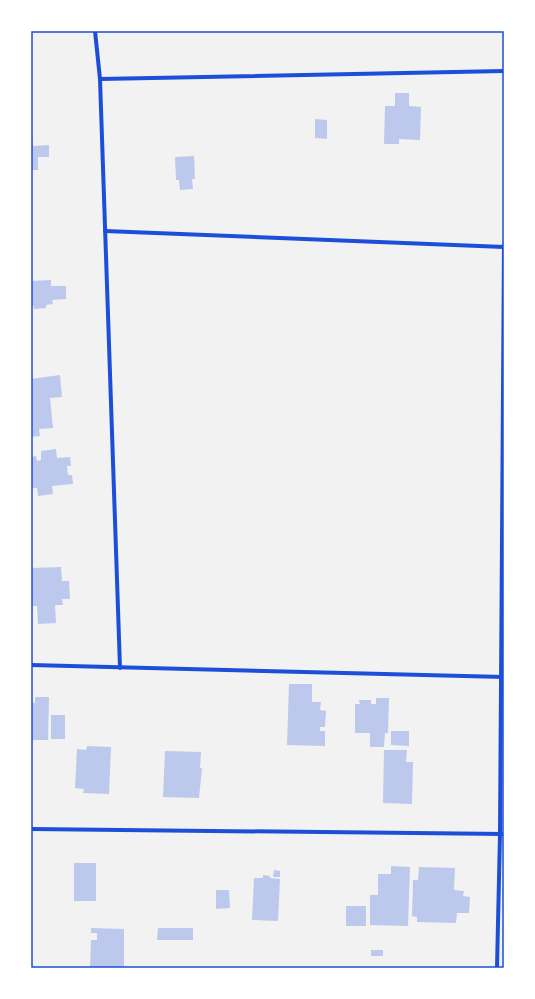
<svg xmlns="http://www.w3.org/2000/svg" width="535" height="999" font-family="Cabin,sans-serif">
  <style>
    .building { fill: #bdc9ec }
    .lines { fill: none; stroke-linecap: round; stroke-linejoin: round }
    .minor { stroke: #1d4ed8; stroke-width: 4 }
    .neatline { fill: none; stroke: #1d4ed8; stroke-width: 1.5 }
  </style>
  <rect width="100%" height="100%" fill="#f2f2f2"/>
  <g class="building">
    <polygon points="395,93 409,93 409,106 421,107 420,140 399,139 399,144 384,144 385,106 395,106"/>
    <polygon points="315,119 327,120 327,139 315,138"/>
    <polygon points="31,134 32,134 33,146 49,145 49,157 38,157 38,170 31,170"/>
    <polygon points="194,156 195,179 192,179 193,189 180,190 179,180 176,180 175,157"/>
    <polygon points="51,280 51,286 66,286 66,299 52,300 53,304 46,305 46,308 34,309 34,306 31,306 31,281"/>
    <polygon points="60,375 62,397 50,398 53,428 39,429 40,436 31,437 31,379"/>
    <polygon points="56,449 57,458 70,457 71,466 67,466 68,475 72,475 73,484 52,486 53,494 38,496 37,488 31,488 31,457 36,456 37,461 41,460 41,451"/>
    <polygon points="61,567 62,581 69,581 70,599 62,599 63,605 55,605 56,623 38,624 37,606 31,606 31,568"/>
    <polygon points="289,684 312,684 312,702 321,702 320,710 326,711 325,727 320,727 320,731 325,731 325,746 287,745"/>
    <polygon points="35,697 49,697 48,740 31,740 31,702 35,703"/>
    <polygon points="376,698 389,698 388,733 385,733 384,747 370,747 370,733 355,733 355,704 360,704 359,700 371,700 371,704 376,704"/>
    <rect x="51" y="715" width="14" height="24"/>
    <polygon points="391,731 409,731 409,746 391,745"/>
    <polygon points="87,746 111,747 109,794 83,793 84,789 75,788 77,749 86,750"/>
    <polygon points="384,750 407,750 406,762 413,762 412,804 383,803"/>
    <polygon points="165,751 201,752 200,768 202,768 199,798 163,797"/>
    <rect x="74" y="863" width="22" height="38"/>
    <polygon points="391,866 410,867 408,926 370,925 370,895 378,895 378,874 391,874"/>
    <polygon points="419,867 455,868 454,890 464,891 463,896 470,897 469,913 457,913 456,923 417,922 417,917 412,916 413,880 418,880"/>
    <polygon points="274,870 280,871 280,877 273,877"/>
    <polygon points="263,875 270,876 270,878 280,879 278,921 252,920 254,878 263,878"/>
    <polygon points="216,890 229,890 230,908 216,909"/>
    <rect x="346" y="906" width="20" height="20"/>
    <polygon points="91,928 124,929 124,968 90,968 91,940 97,940 97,933 91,933"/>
    <polygon points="158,928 193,928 193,940 157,940"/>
    <rect x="371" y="950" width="12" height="6"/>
  </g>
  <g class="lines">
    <g class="minor">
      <polyline points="95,31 100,79 120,668"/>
      <polyline points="100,79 504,71"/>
      <polyline points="105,231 504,247"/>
      <polyline points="31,665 504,677"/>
      <polyline points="31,829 504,834"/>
      <polyline points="497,968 500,834 504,245"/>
    </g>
  </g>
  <rect width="535" height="999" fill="none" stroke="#ffffff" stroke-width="64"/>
  <rect x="32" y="32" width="471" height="935" class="neatline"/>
</svg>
